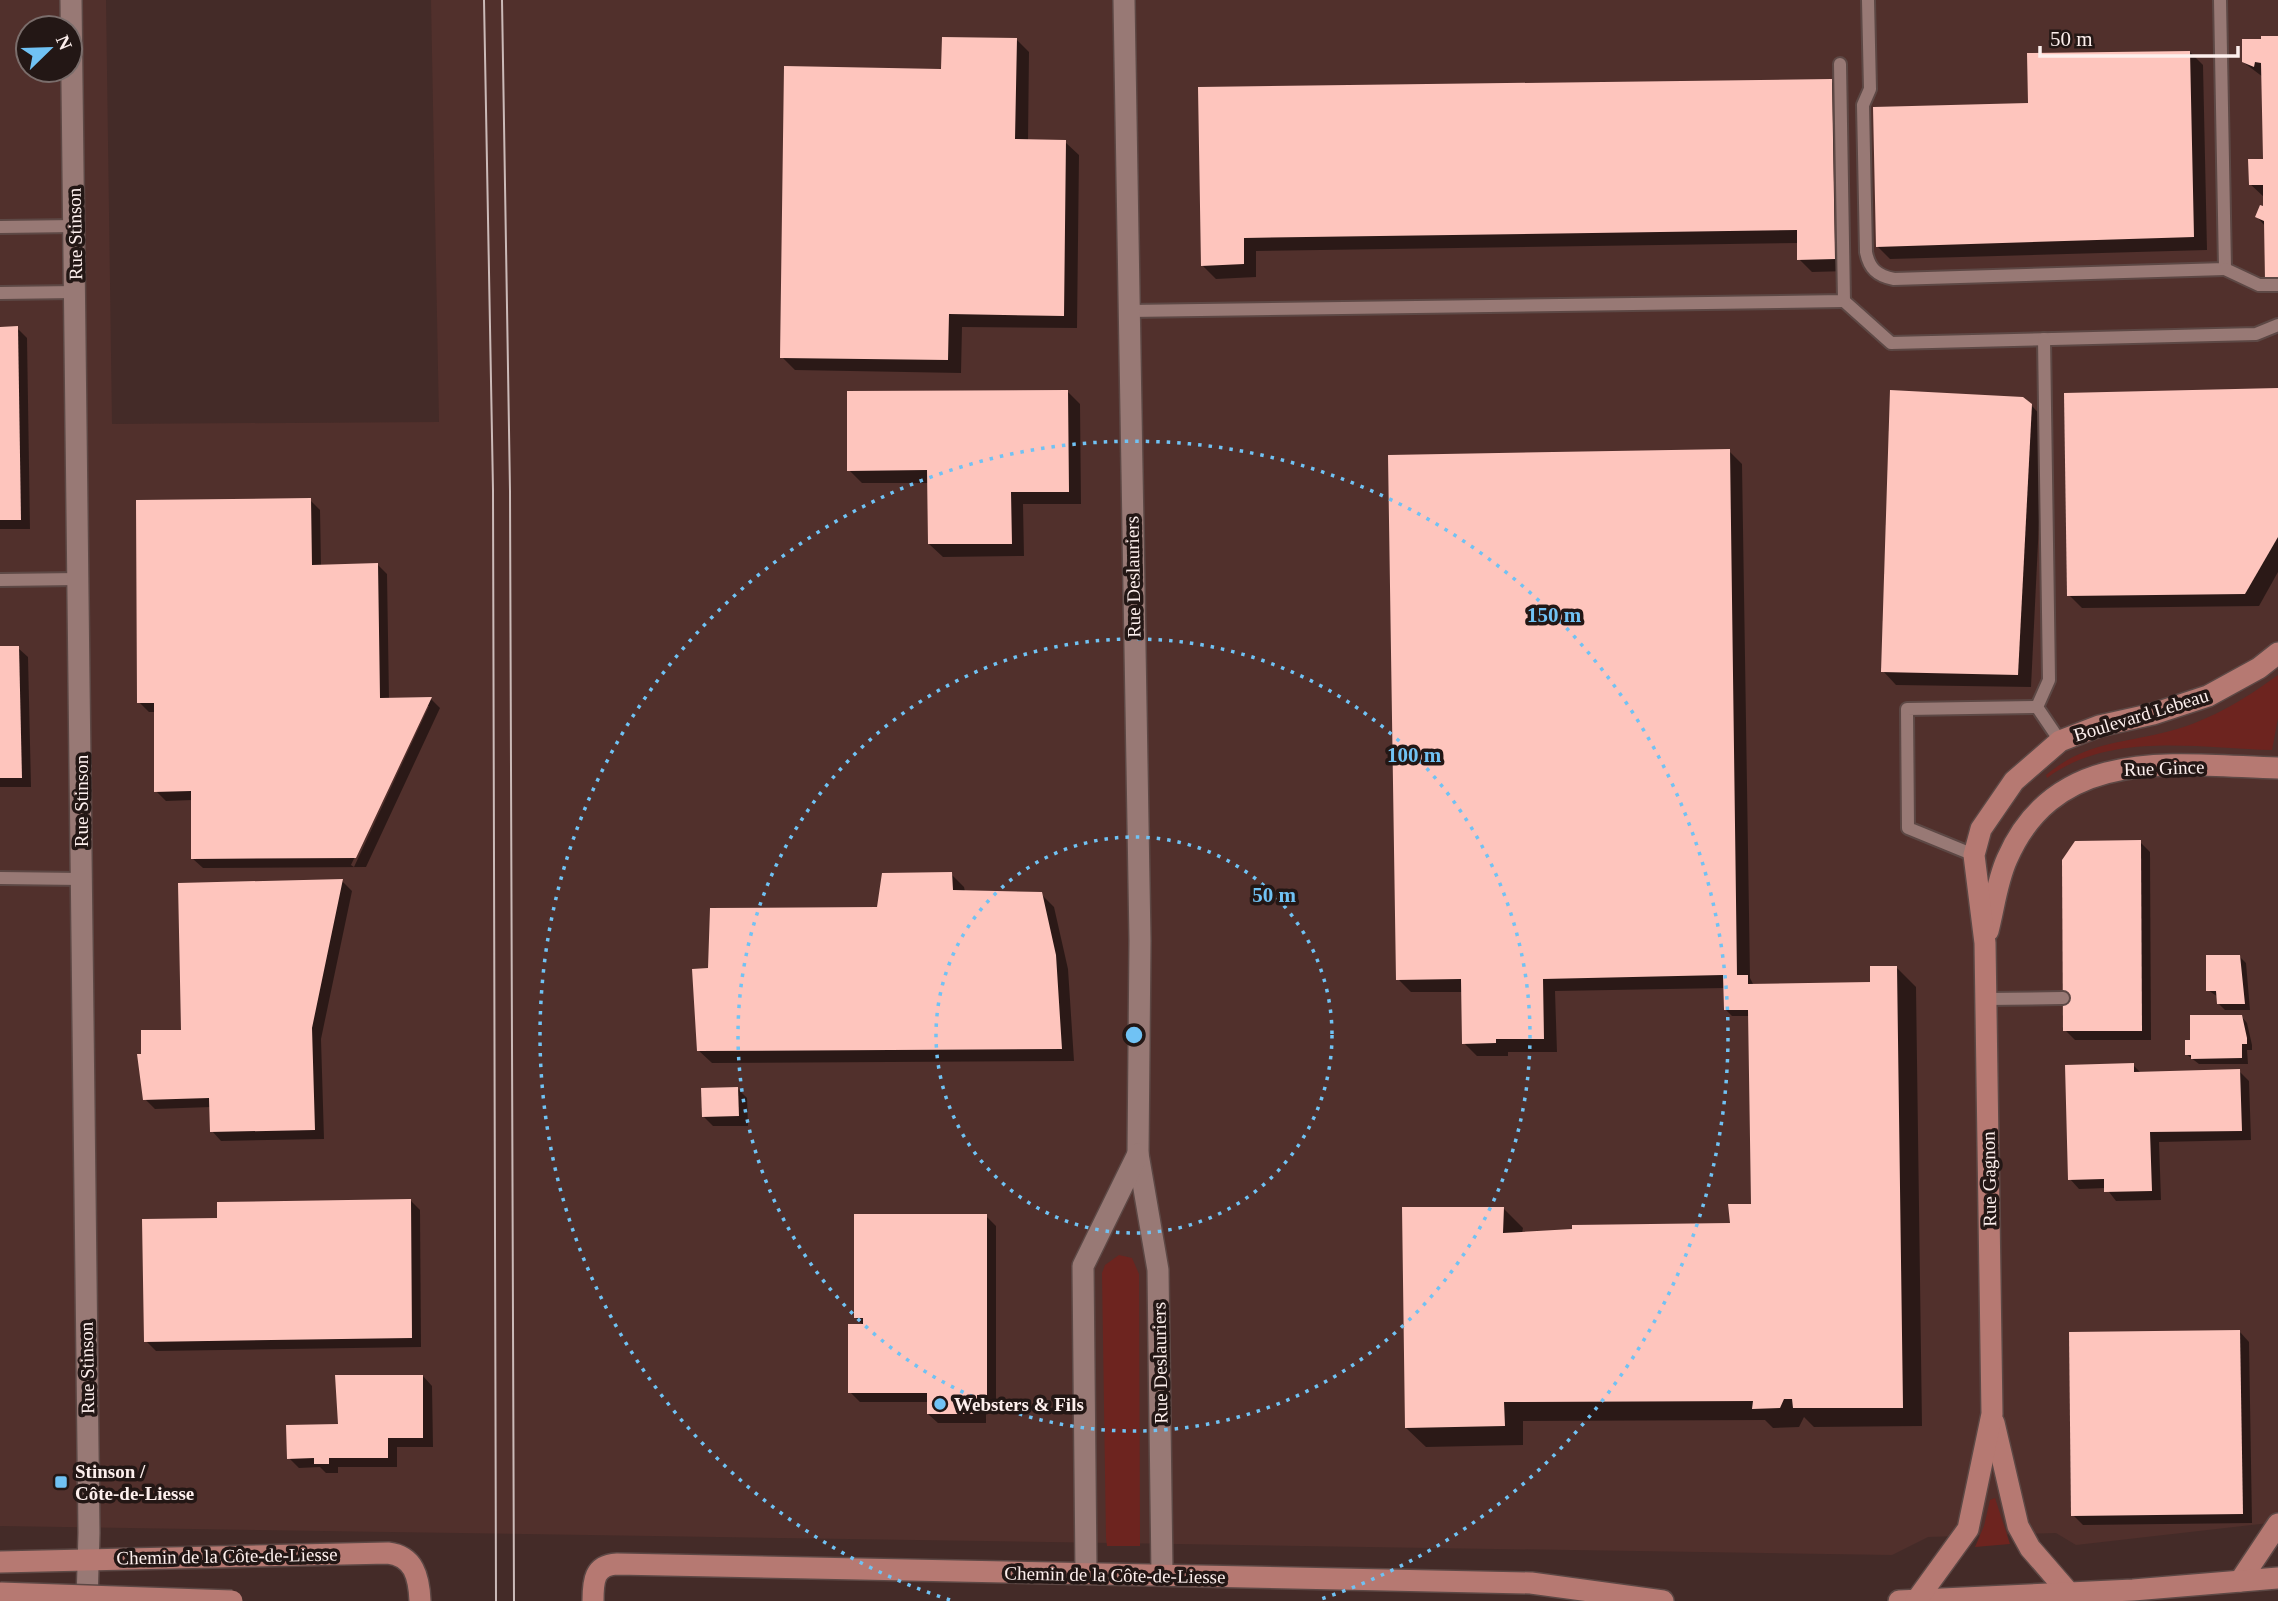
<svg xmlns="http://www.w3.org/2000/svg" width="2278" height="1601" font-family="Georgia,serif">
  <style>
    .built { fill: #51302c; fill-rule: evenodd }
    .green { fill: #6d241f }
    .shadow { fill: #0007; fill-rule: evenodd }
    .building { fill: #fec5bd }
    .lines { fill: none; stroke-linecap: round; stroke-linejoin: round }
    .lane-casing { stroke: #5d4845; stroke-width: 16 }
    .street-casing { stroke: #5d4845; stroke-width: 24 }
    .secondary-casing { stroke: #5d4845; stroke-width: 24 }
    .lane { stroke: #987975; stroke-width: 12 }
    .street { stroke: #987975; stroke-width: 21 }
    .secondary { stroke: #b67972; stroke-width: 21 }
    .tram { stroke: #cbbab8; stroke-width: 2 }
    .secondary-bridge-casing { stroke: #5d4845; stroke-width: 24; stroke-linecap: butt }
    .secondary-bridge { stroke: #b67972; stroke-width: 21 }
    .ring { fill: none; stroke: #70c2f4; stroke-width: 3.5; stroke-dasharray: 3.5 7 }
    .poi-dot { fill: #70c2f4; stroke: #231715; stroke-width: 2.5 }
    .labels { text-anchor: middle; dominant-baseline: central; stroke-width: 7; stroke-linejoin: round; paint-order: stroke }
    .street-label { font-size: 19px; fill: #fdefed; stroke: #231715 }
    .poi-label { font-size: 19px; font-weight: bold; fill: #fdefed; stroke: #231715; text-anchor: start }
    .centre { fill: #70c2f4; stroke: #231715; stroke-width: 3.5 }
    .ring-label { font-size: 21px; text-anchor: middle; font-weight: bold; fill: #70c2f4; stroke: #231715; stroke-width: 7; stroke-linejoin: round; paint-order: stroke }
  </style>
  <rect width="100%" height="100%" fill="#442b28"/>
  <path class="built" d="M0,0H106L112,424L439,422L431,0H2278V1522L2076,1545L2056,1533L1928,1537L1892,1555L0,1526ZM28,28H70V70H28Z"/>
  <g class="green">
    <path d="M2278,675V718L2272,750C2199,748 2109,731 2047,778L2046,775C2085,743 2116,744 2162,733C2206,723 2242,701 2278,675Z"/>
    <polygon points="1119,1255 1132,1258 1139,1274 1140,1546 1107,1546 1106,1538 1102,1273 1105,1265"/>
    <polygon points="1995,1498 2010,1544 1975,1547 1984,1526 1990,1500"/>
  </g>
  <g class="shadow">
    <polygon points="2278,38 2265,226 2257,217 2265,208 2264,197 2250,184 2265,160 2263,77 2243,62"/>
    <polygon points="1016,39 1029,52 1028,141 1065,142 1079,155 1077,328 962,327 961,373 795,370 782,357 943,71"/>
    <polygon points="2190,52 2203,65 2207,250 1890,259 1877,246"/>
    <polygon points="1831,81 1844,94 1848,271 1812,272 1799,259 1799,243 1256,251 1256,277 1216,279 1203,266 1200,89"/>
    <polygon points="0,328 17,328 27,338 30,529 0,529"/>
    <polygon points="2278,389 2278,572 2259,606 2082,608 2069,595"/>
    <polygon points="1067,391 1080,404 1081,504 1023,504 1024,556 943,557 929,544 929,483 862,483 849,470"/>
    <polygon points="2031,405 2044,419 2031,687 1896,685 1883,671"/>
    <polygon points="1729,451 1742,464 1750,978 1754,986 1872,984 1897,968 1916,987 1922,1426 1814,1427 1804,1417 1799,1427 1773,1428 1765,1420 1523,1421 1523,1445 1426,1447 1406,1428 1503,1208 1523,1228 1522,1233 1731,1225 1753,1206 1750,1016 1732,1016 1725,1009 1725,988 1555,991 1557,1052 1508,1052 1508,1056 1477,1056 1464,1043 1463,992 1411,992 1398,979"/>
    <path d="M310,500L320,510L321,566L378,565L387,574L389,699H431L440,708L366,867L203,868L193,859V800L166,801L156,791L155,712H149L139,702ZM425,706H429L354,867L351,865Z"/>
    <polygon points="0,648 18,648 28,657 31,787 0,787"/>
    <polygon points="2140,842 2150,852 2151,1040 2075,1040 2065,1030"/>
    <polygon points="951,874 964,887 965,892 1041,894 1054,907 1068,969 1074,1061 712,1063 698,1050 878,909"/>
    <polygon points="342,881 352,891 321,1039 324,1139 221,1141 212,1131 211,1107 155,1109 145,1099"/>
    <polygon points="2240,957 2246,963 2250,1010 2225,1010 2219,1004 2218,997 2208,990"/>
    <polygon points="2241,1016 2247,1023 2252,1045 2252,1050 2247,1050 2248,1064 2199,1064 2186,1054 2192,1042"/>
    <polygon points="2133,1065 2141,1073 2239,1071 2249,1081 2251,1140 2159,1142 2161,1200 2116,1201 2106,1188 2079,1189 2070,1179"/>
    <polygon points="738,1089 747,1098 748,1126 713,1126 703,1116"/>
    <polygon points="410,1200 420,1210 421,1347 156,1351 146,1341 218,1220"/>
    <polygon points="986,1216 996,1226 996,1404 986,1404 986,1423 938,1423 928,1414 928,1402 860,1402 850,1392 864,1326 855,1317"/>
    <polygon points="2240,1332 2249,1342 2252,1523 2083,1525 2073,1515"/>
    <polygon points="423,1376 432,1386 433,1447 397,1447 397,1467 338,1467 338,1473 326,1473 320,1467 299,1468 289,1458"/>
  </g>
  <g class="building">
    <polygon points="2261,36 2278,36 2278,280 2265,280 2264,221 2255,217 2260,205 2263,206 2263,185 2249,185 2248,159 2263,159 2261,63 2255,62 2254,67 2242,62 2242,39 2261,39"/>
    <polygon points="942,37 1017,38 1015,139 1066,140 1064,316 949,314 948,360 780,358 784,66 941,69"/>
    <polygon points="2190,51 2194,237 1876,247 1873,107 2028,103 2027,53"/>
    <polygon points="1832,79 1835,259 1797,260 1797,230 1244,238 1244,264 1201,266 1198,87"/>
    <polygon points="18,326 21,520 0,520 0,327"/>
    <polygon points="2278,388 2278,537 2245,594 2067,596 2064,393"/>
    <polygon points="1068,390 1069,492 1011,492 1012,544 928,544 927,470 847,471 847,391"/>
    <polygon points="1890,390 2023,397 2032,404 2018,675 1881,672"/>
    <polygon points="1730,449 1737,975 1748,975 1748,984 1870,982 1870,966 1897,966 1903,1408 1793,1408 1792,1399 1784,1399 1780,1408 1752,1409 1753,1401 1504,1402 1505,1426 1405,1428 1402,1207 1504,1207 1503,1233 1572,1229 1572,1225 1730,1223 1728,1204 1751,1204 1748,1010 1724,1010 1723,975 1543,979 1544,1039 1496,1039 1496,1043 1462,1044 1461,979 1396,980 1388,455"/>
    <polygon points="311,498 312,565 378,563 380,698 432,697 356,858 191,859 191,791 154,792 154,703 137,703 136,500"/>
    <polygon points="0,646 19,646 22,778 0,778"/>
    <polygon points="2141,840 2142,1031 2063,1031 2062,860 2075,841"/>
    <polygon points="952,872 953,890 1042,892 1056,955 1062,1049 697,1051 692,969 708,968 710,908 877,907 882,873"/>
    <polygon points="343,879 312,1028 315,1130 210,1132 209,1098 143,1100 137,1054 141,1054 141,1030 181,1030 178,883"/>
    <polygon points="2206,955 2240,955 2245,1004 2217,1004 2216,991 2206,991"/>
    <polygon points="2190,1015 2242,1015 2247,1038 2247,1044 2242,1044 2242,1058 2191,1059 2191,1055 2185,1055 2185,1040 2190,1040"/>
    <polygon points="2134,1063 2134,1072 2240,1069 2242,1131 2150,1132 2152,1191 2104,1192 2104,1179 2068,1180 2065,1065"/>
    <polygon points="738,1087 739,1116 702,1117 701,1088"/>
    <polygon points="411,1199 412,1338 144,1342 142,1219 217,1218 217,1202"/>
    <polygon points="854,1214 987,1214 987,1395 977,1395 977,1414 927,1414 927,1393 848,1393 848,1324 863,1324 863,1318 854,1318"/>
    <polygon points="2240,1330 2243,1514 2071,1516 2069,1332"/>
    <polygon points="335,1375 423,1375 423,1438 388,1438 388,1458 329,1458 329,1464 314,1464 314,1458 287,1459 286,1425 338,1424"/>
  </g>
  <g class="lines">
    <defs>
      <g id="lane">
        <path d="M1868,0L1870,89L1863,105L1866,252C1869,268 1877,276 1894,279L2225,269L2220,0"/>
        <polyline points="0,227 75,226"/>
        <polyline points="2225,269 2259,285 2278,285"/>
        <polyline points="0,293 76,292"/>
        <polyline points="1844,301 1891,343 2256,334 2278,325"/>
        <polyline points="1129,311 1844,301 1840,64"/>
        <polyline points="2044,339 2049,680 2037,707 2060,741"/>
        <polyline points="0,580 78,579"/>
        <polyline points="1974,855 1908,828 1907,709 2037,707"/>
        <polyline points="0,878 81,879"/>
        <polyline points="1986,999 2063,998"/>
      </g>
      <g id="street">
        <polyline points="71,0 89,1533 87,1601"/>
        <polyline points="1124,0 1140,941 1138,1154 1158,1270 1162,1574"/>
        <polyline points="1086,1572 1083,1266 1138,1154"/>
      </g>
      <g id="secondary">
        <path d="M1988,931C1994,908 1997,881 2007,859C2057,744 2176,765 2278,768"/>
        <polyline points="1994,1423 2018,1526 2030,1548 2069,1593"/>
        <path d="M0,1562L388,1553C414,1556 419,1577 420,1601"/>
        <polyline points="2240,1581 2278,1524"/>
        <path d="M593,1601C593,1581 594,1565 617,1564L1531,1583L1663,1601"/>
        <polyline points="1899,1601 2133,1590 2278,1578"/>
        <polyline points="1916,1601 1968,1529 1992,1414 1985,943 1974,855 1981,829 2014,781 2060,741 2099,726 2153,714 2208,696 2259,668 2278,653"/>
      </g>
    </defs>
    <use href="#lane" class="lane-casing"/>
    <use href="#street" class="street-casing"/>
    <use href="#secondary" class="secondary-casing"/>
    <use href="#lane" class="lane"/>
    <use href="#street" class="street"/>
    <use href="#secondary" class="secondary"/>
    <g class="tram">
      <polyline points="484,0 493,490 496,1601"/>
      <polyline points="502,0 510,491 514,1601"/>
    </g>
    <defs>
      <polyline id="secondary-bridge" points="0,1593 232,1601"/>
    </defs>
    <use href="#secondary-bridge" class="secondary-bridge-casing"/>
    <use href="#secondary-bridge" class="secondary-bridge"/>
  </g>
  <g class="ring">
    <circle cx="1134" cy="1035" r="198"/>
    <circle cx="1134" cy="1035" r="396"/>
    <path d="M950 1600A594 594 0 1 1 1318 1600"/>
  </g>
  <g class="poi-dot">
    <circle cx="940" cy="1404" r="7"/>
    <rect x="54" y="1475" width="14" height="14" rx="3.5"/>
  </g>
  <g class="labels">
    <g class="street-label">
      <text transform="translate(75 234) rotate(-91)">Rue Stinson</text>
      <text transform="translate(1133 577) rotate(-91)">Rue Deslauriers</text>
      <text transform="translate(2141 715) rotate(-17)">Boulevard Lebeau</text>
      <text transform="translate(2164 768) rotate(-2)">Rue Gince</text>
      <text transform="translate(81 801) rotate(-90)">Rue Stinson</text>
      <text transform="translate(1989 1179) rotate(-91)">Rue Gagnon</text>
      <text transform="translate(1160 1363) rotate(-91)">Rue Deslauriers</text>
      <text transform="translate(87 1368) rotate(-91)">Rue Stinson</text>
      <text transform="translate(227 1556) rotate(-1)">Chemin de la Côte-de-Liesse</text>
      <text transform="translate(1115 1575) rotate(1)">Chemin de la Côte-de-Liesse</text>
    </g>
    <g class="poi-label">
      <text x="954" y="1404">Websters &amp; Fils</text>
      <text x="75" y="1471">Stinson /<tspan x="75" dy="22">Côte-de-Liesse</tspan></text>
    </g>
  </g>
  <circle cx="1134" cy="1035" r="10" class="centre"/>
  <g class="ring-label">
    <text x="1554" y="622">150 m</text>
    <text x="1414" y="762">100 m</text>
    <text x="1274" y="902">50 m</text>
  </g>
  <g transform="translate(49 49) rotate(67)"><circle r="33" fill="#231715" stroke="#7a6d6b" stroke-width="2"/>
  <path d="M0-5L12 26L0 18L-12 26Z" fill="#70c2f4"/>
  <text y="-10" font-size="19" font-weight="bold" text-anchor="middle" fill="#fdefed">N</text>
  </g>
  <path d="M2040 46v10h198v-10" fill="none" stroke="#fdefed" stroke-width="3.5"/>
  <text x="2050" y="46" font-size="21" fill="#fdefed" stroke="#231715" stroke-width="5" paint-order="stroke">50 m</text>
</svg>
